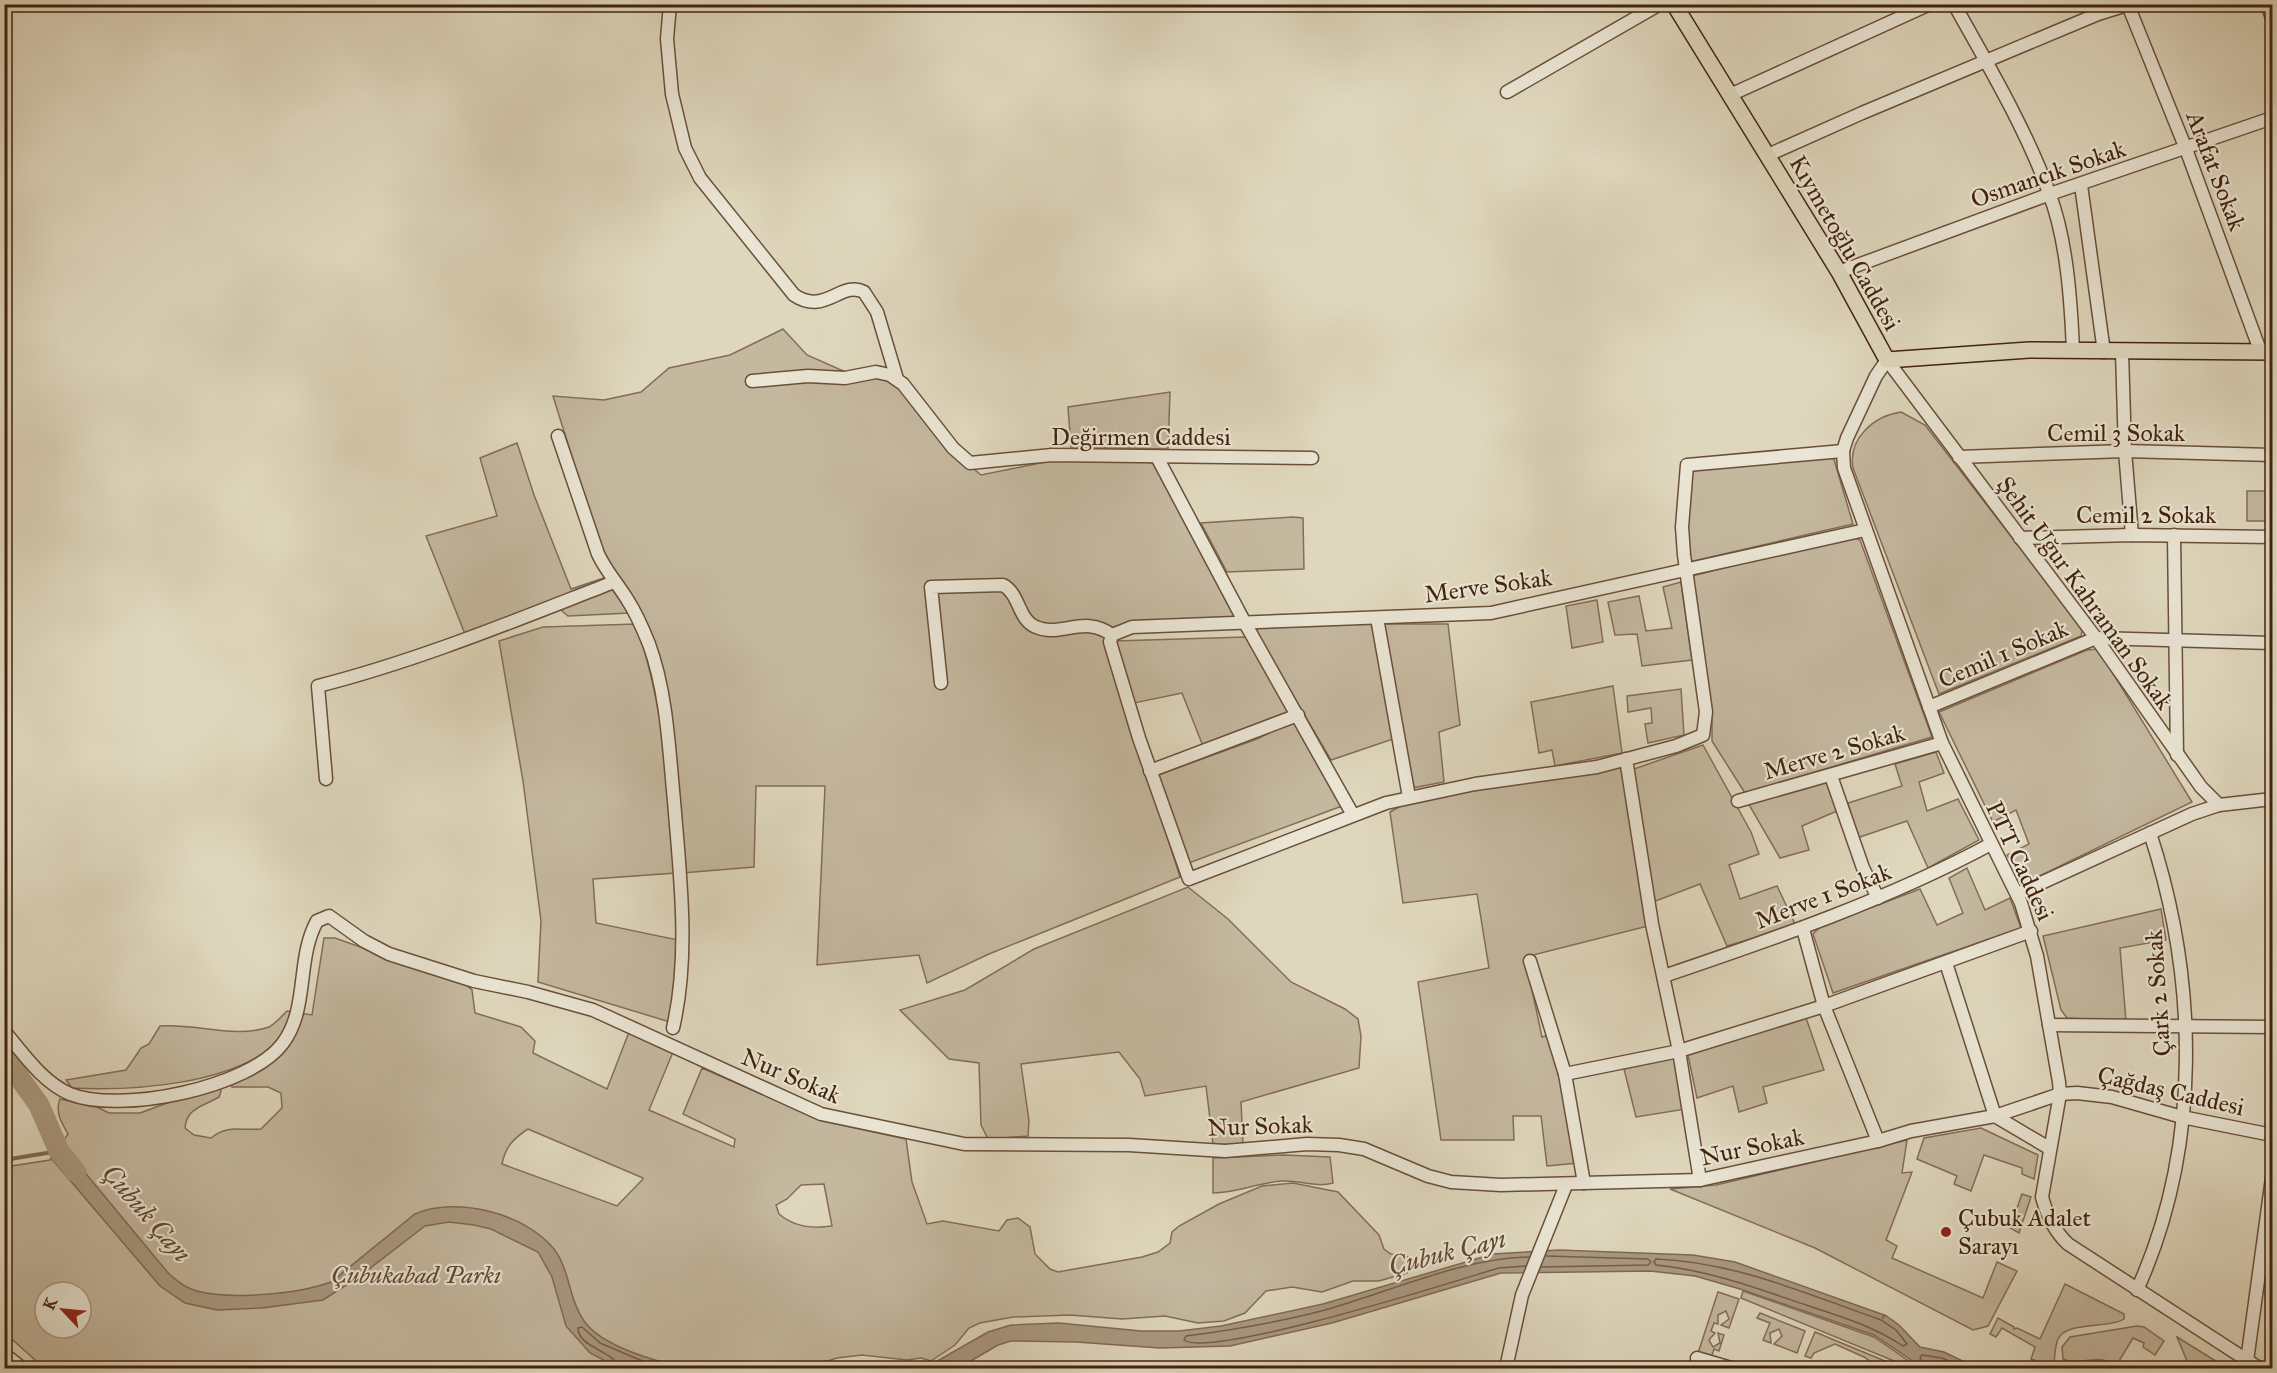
<svg xmlns="http://www.w3.org/2000/svg" width="2277" height="1373" font-family="'IM FELL Great Primer',serif">
  <style>
    .green { fill: #c4b89f; stroke: #846d56; stroke-width: 1.5; fill-rule: evenodd }
    .water { fill: #aa9981; stroke: #816953; stroke-width: 1.5 }
    .lines { fill: none; stroke-linecap: round; stroke-linejoin: round }
    .shore { stroke: #765e47; stroke-width: 1.5 }
    .stream { stroke: #816953; stroke-width: 4 }
    .river { stroke: #aa9981; stroke-width: 21 }
    .minor-casing { stroke: #6a4f39; stroke-width: 15 }
    .major-casing { stroke: #43220d; stroke-width: 18 }
    .minor { stroke: #eae5d4; stroke-width: 12 }
    .major { stroke: #dfd7bd; stroke-width: 15 }
    .poi-dot { fill: #8f2418; stroke: #eae5d4; stroke-width: 2 }
    .labels { text-anchor: middle; dominant-baseline: central; stroke-width: 4.5; stroke-linejoin: round; paint-order: stroke }
    .street-label { font-size: 24px; fill: #43220d; stroke: #eae5d4 }
    .poi-label { font-size: 24px; fill: #43220d; stroke: #eae5d4; text-anchor: start }
    .park-label { font-size: 24px; font-style: italic; fill: #634832; stroke: #eae5d4 }
    .water-label { font-size: 26px; font-style: italic; fill: #624630; stroke: #eae5d4 }
  </style>
  <rect width="100%" height="100%" fill="#dfd7bd"/>
  <filter id="stains"><feTurbulence type="fractalNoise" baseFrequency=".00333" numOctaves="4"/><feColorMatrix values="0 0 0 0 .2 0 0 0 0 .09 0 0 0 0 .02 0 0 0 .5 -.17"/></filter>
  <radialGradient id="worn" r=".72"><stop offset=".6" stop-color="#630" stop-opacity="0"/><stop offset="1" stop-color="#630" stop-opacity=".3"/></radialGradient>
  <g class="green">
    <polygon points="783,329 807,355 850,374 879,377 894,383 909,397 956,454 981,475 1050,461 1141,460 1158,465 1238,620 1106,633 1104,638 1180,877 989,954 927,983 919,955 817,965 825,786 756,786 754,867 682,873 651,641 606,566 553,396 604,400 641,392 669,368 730,355"/>
    <polygon points="1170,392 1168,449 1071,447 1068,407"/>
    <path d="M1901,412L1925,425L2078,623L2082,631L2081,636L1939,694L1853,468C1848,438 1874,416 1901,412Z"/>
    <polygon points="517,443 534,495 571,589 604,578 629,613 568,616 555,605 465,634 426,536 497,516 480,458"/>
    <polygon points="1833,456 1853,524 1689,562 1686,544 1692,470"/>
    <rect x="2247" y="491" width="25" height="30"/>
    <polygon points="1293,517 1303,518 1304,569 1227,572 1201,523"/>
    <polygon points="1851,536 1860,540 1932,737 1745,793 1712,741 1712,716 1692,576"/>
    <polygon points="1681,582 1692,660 1642,666 1637,634 1615,635 1608,602 1639,596 1646,631 1672,628 1663,587"/>
    <polygon points="1597,600 1603,642 1572,648 1566,606"/>
    <polygon points="1373,622 1393,739 1331,760 1253,628"/>
    <path d="M636,624C663,703 671,790 676,873L593,879L596,923L678,940L679,974L670,1022L538,982L541,921L523,781L499,641L543,627Z"/>
    <polygon points="1381,624 1448,624 1460,725 1439,732 1444,782 1412,788"/>
    <polygon points="1246,637 1293,713 1203,746 1182,693 1134,703 1114,641"/>
    <polygon points="2098,649 2192,802 2025,883 2007,855 2029,844 2016,810 1993,822 1939,712 2087,650"/>
    <polygon points="1613,686 1622,753 1555,766 1552,750 1539,753 1531,702"/>
    <polygon points="1681,689 1684,735 1648,743 1645,724 1652,723 1651,708 1628,712 1627,696"/>
    <polygon points="1294,721 1342,806 1186,864 1158,775 1257,739"/>
    <polygon points="1703,745 1751,832 1759,854 1729,865 1740,899 1777,886 1796,926 1727,946 1700,884 1653,902 1631,770"/>
    <polygon points="1936,752 1944,773 1919,782 1927,811 1958,799 1979,840 1928,868 1907,821 1857,838 1848,803 1902,786 1895,764"/>
    <polygon points="1621,766 1648,926 1525,957 1542,1037 1553,1034 1578,1163 1547,1166 1541,1116 1513,1116 1514,1140 1441,1140 1418,982 1489,968 1477,894 1403,903 1390,812 1408,802"/>
    <polygon points="1826,779 1837,811 1802,826 1809,850 1780,858 1748,803"/>
    <polygon points="1967,868 1985,910 2010,898 2021,928 1833,993 1813,934 1820,927 1920,889 1937,925 1963,913 1949,878"/>
    <polygon points="1188,887 1228,919 1291,982 1345,1009 1358,1019 1361,1036 1359,1068 1241,1102 1243,1145 1213,1144 1206,1086 1145,1096 1140,1079 1119,1052 1021,1064 1029,1121 1028,1136 988,1139 981,1125 979,1063 949,1059 900,1010 965,990 1034,949"/>
    <polygon points="2161,909 2166,940 2120,948 2126,1021 2067,1018 2061,1010 2043,936"/>
    <path d="M324,938H335L465,984L472,990L475,1013L521,1027L535,1041L533,1053L607,1089L629,1032L673,1052L649,1110L734,1147L735,1139L683,1114L702,1068L823,1121L906,1139L912,1182L927,1224L943,1221L999,1231L1007,1220L1018,1218L1030,1227L1035,1254L1050,1269L1058,1272L1142,1257L1158,1252L1170,1243L1172,1232L1179,1226L1219,1204L1262,1186L1293,1183L1338,1192L1379,1235L1384,1249L1391,1254L1405,1255L1413,1260L1412,1267L1407,1273L1379,1281H1353L1322,1292L1292,1287L1266,1291L1245,1313L1224,1321L1198,1323L1165,1316L1122,1319L1070,1315L1013,1317L980,1323L969,1328L955,1345L931,1361L921,1358L907,1360L862,1355L837,1358L806,1368H44L5,1333V1167L50,1160L68,1134C61,1122 55,1112 60,1099L97,1107L109,1113H140L218,1084L221,1091L219,1097C204,1106 186,1108 185,1128L194,1135L211,1138C228,1124 241,1131 261,1129L282,1108L281,1093L268,1087H232L230,1082C261,1070 271,1066 289,1039H282C234,1085 135,1091 72,1088L66,1080L126,1070L141,1048L149,1044L160,1026C195,1023 235,1039 269,1027C275,1024 282,1016 287,1011L312,1015ZM528,1129L643,1178V1179L617,1206L502,1164C505,1147 514,1138 528,1129ZM824,1184L832,1226C812,1229 794,1227 779,1214L776,1205L787,1199L801,1185ZM45,1292H81V1328H45Z"/>
    <polygon points="1805,1015 1824,1070 1763,1087 1767,1103 1739,1112 1733,1086 1697,1098 1688,1055"/>
    <polygon points="1675,1058 1686,1109 1636,1117 1624,1069"/>
    <polygon points="1981,1128 2038,1155 2034,1179 2022,1174 2022,1168 1984,1155 1971,1191 1954,1184 1957,1176 1917,1159 1924,1138"/>
    <polygon points="1907,1140 1902,1173 1912,1172 1886,1240 1897,1246 1892,1258 1983,1298 1997,1262 2017,1271 1988,1326 1973,1330 1815,1248 1670,1189 1716,1185"/>
    <path d="M1284,1155L1330,1157L1333,1183C1316,1188 1300,1180 1282,1181C1256,1183 1238,1193 1213,1193V1158Z"/>
    <polygon points="2022,1194 2031,1197 2019,1233 2010,1228"/>
    <path d="M2065,1284L2124,1314V1319C2109,1329 2066,1321 2058,1339C2055,1346 2055,1355 2054,1363L2050,1366L2031,1359L2035,1347L2002,1328L1996,1337L1990,1334L1998,1318L2014,1327V1329L2017,1328L2040,1339Z"/>
    <polygon points="1743,1291 1874,1337 1913,1364 1911,1368 1741,1298"/>
    <polygon points="1718,1292 1739,1299 1729,1328 1721,1325 1729,1319 1726,1311 1718,1315 1718,1324 1714,1323 1711,1331 1715,1333 1709,1340 1713,1347 1720,1343 1718,1333 1724,1335 1719,1351 1714,1349 1711,1358 1698,1353"/>
    <polygon points="1760,1313 1805,1331 1797,1353 1774,1344 1782,1336 1779,1329 1770,1333 1771,1343 1763,1340 1770,1323 1757,1318"/>
    <path d="M2137,1326L2144,1327L2164,1341L2155,1355L2143,1347L2144,1343L2133,1338L2119,1361L2131,1368C2119,1369 2114,1362 2103,1360C2090,1358 2075,1365 2063,1359L2062,1347L2070,1337Z"/>
    <polygon points="1815,1332 1897,1366 1896,1368 1880,1368 1864,1357 1835,1344 1814,1353 1811,1358 1805,1356"/>
    <polygon points="2177,1337 2227,1368 2190,1368"/>
  </g>
  <g class="water">
    <path d="M63,1146L169,1274C178,1281 185,1288 197,1291C230,1300 299,1294 331,1282L415,1214C456,1196 525,1213 554,1249C570,1270 569,1300 584,1321C602,1347 658,1362 687,1368H619L590,1353L566,1326L552,1277L538,1252L491,1229L474,1225L449,1222L425,1226L356,1279L323,1300L262,1308L217,1310L185,1303L160,1286L51,1158Z"/>
    <polygon points="1559,1250 1693,1255 1735,1262 1884,1315 1882,1319 1885,1315 1899,1325 1920,1347 1944,1352 1977,1368 1923,1368 1874,1335 1740,1289 1695,1276 1650,1271 1501,1273 1332,1323 1230,1346 1160,1348 1076,1342 1011,1341 998,1345 959,1368 925,1368 988,1332 1011,1325 1059,1323 1141,1331 1179,1331 1221,1326 1323,1304 1493,1254"/>
  </g>
  <g class="lines">
    <g class="shore">
      <path d="M1656,1259C1735,1262 1807,1294 1881,1320L1896,1330L1907,1344L1903,1346C1873,1326 1840,1316 1806,1305C1756,1288 1708,1270 1656,1265L1654,1262Z"/>
      <path d="M1526,1266L1499,1268C1455,1281 1212,1359 1184,1340L1186,1336C1232,1330 1280,1322 1325,1310C1390,1292 1462,1258 1529,1257"/>
      <polyline points="1541,1267 1648,1265 1651,1262 1648,1259 1546,1256"/>
      <path d="M618,1368C616,1351 578,1348 578,1328L582,1327L600,1343L659,1368"/>
      <polyline points="1925,1368 1920,1358 1922,1355 1942,1358 1965,1368"/>
    </g>
    <polyline class="stream" points="4,1160 59,1151"/>
    <polyline class="river" points="4,1056 39,1105 59,1151 76,1172"/>
    <defs>
      <g id="minor">
        <path d="M670,4L667,39L672,94L685,148L700,178L794,295C825,316 841,280 864,292L877,312L897,379"/>
        <path d="M1954,4C1987,63 2027,131 2049,193C2067,239 2071,302 2073,351"/>
        <polyline points="2267,4 2272,18"/>
        <polyline points="2128,5 2186,149 2261,353"/>
        <polyline points="1507,92 1660,4"/>
        <polyline points="1730,95 1930,4"/>
        <polyline points="1768,155 1862,113 2098,14 2130,4"/>
        <polyline points="2081,185 2104,352"/>
        <polyline points="1839,272 2050,194 2272,118"/>
        <polyline points="2122,352 2125,451 2132,535"/>
        <polyline points="752,381 808,376 845,378 876,372 890,375 903,384 953,448 970,463 1052,455 1312,458"/>
        <path d="M558,436L598,554C606,571 617,583 627,599C636,613 643,629 649,644C667,693 669,750 674,801C680,875 690,955 673,1028"/>
        <polyline points="1157,457 1245,623 1353,815"/>
        <polyline points="1959,457 2125,451 2272,455"/>
        <polyline points="2174,535 2177,755"/>
        <polyline points="2020,538 2132,535 2272,537"/>
        <polyline points="1377,618 1409,797"/>
        <polyline points="1112,635 1110,642 1139,738 1189,879 1386,803 1475,784 1597,767 1676,746 1703,735 1706,712 1684,555 1682,527 1687,465 1843,451"/>
        <polyline points="1112,635 1132,627 1491,613 1865,530"/>
        <path d="M941,683L931,587L1003,585C1020,594 1018,620 1036,627C1061,638 1084,614 1112,635"/>
        <polyline points="1929,707 2096,638 2272,643"/>
        <polyline points="1626,759 1652,924 1679,1051 1700,1180"/>
        <polyline points="1150,771 1298,715"/>
        <polyline points="1831,776 1863,868 1878,898"/>
        <path d="M326,779L318,686C420,660 516,620 614,582"/>
        <polyline points="1738,801 1942,743"/>
        <polyline points="2017,894 2192,814 2219,805"/>
        <polyline points="1803,929 1824,1006 1878,1141"/>
        <polyline points="1530,961 1565,1074 1584,1183"/>
        <polyline points="1946,963 1995,1116 2049,1148"/>
        <path d="M1664,976C1776,938 1887,900 1991,844"/>
        <polyline points="2049,1025 2272,1027"/>
        <path d="M4,1031C23,1053 42,1082 70,1094C120,1114 250,1088 283,1043C309,1008 296,959 317,921L329,916L364,941L389,954L474,981L528,992L593,1010L821,1114L964,1144L1129,1145L1225,1151L1307,1144L1339,1145L1364,1149L1428,1176L1451,1182L1501,1185L1700,1180L1878,1141L1911,1131L1995,1116L2060,1094L2077,1093L2112,1097L2182,1117L2272,1135"/>
        <polyline points="1565,1074 1679,1051 1824,1006 2031,931"/>
        <path d="M2137,1290C2202,1147 2198,980 2150,833"/>
        <polyline points="4,1354 22,1368"/>
        <polyline points="1697,1358 1731,1368"/>
        <polyline points="2247,1361 2272,1178"/>
        <polyline points="1506,1368 1522,1295 1566,1185"/>
        <path d="M2259,1368L2068,1244C2054,1231 2047,1216 2042,1197L2060,1094L2059,1082L2037,956L2021,903L1942,743L1844,468L1843,451L1847,438L1876,376L1887,360L2096,638L2201,787L2219,805L2272,799"/>
      </g>
      <polyline id="major" points="1674,4 1839,272 1887,360 2029,350 2272,352"/>
    </defs>
    <use href="#minor" class="minor-casing"/>
    <use href="#major" class="major-casing"/>
    <use href="#minor" class="minor"/>
    <use href="#major" class="major"/>
  </g>
  <circle class="poi-dot" cx="1946" cy="1232" r="6"/>
  <g class="labels">
    <g class="street-label">
      <text transform="translate(2216 171) rotate(69)">Arafat Sokak</text>
      <text transform="translate(2048 174) rotate(-19)">Osmancık Sokak</text>
      <text transform="translate(1845 243) rotate(60)">Kıymetoğlu Caddesi</text>
      <text x="2116" y="433">Cemil 3 Sokak</text>
      <text x="1141" y="437">Değirmen Caddesi</text>
      <text x="2146" y="515">Cemil 2 Sokak</text>
      <text transform="translate(1488 586) rotate(-8)">Merve Sokak</text>
      <text transform="translate(2085 593) rotate(54)">Şehit Uğur Kahraman Sokak</text>
      <text transform="translate(2003 654) rotate(-23)">Cemil 1 Sokak</text>
      <text transform="translate(1834 752) rotate(-16)">Merve 2 Sokak</text>
      <text transform="translate(2020 861) rotate(65)">PTT Caddesi</text>
      <text transform="translate(1823 896) rotate(-21)">Merve 1 Sokak</text>
      <text transform="translate(2158 993) rotate(-94)">Çark 2 Sokak</text>
      <text transform="translate(791 1076) rotate(23)">Nur Sokak</text>
      <text transform="translate(2171 1091) rotate(13)">Çağdaş Caddesi</text>
      <text transform="translate(1260 1126) rotate(-2)">Nur Sokak</text>
      <text transform="translate(1752 1147) rotate(-12)">Nur Sokak</text>
    </g>
    <g class="poi-label">
      <text x="1958" y="1218">Çubuk Adalet<tspan x="1958" dy="28">Sarayı</tspan></text>
    </g>
    <g class="park-label">
      <text x="416" y="1275">Çubukabad Parkı</text>
    </g>
    <g class="water-label">
      <text transform="translate(147 1213) rotate(49)">Çubuk Çayı</text>
      <text transform="translate(1447 1252) rotate(-14)">Çubuk Çayı</text>
    </g>
  </g>
  <rect width="2277" height="1373" fill="none" stroke="#dfd7bd" stroke-width="24"/>
  <rect x="6" y="6" width="2265" height="1361" fill="none" stroke="#43220d" stroke-width="3"/>
  <rect x="12" y="12" width="2253" height="1349" fill="none" stroke="#43220d" stroke-width="1.5"/>
  <g transform="translate(63 1310) rotate(296)"><circle r="28" fill="#eae5d4" stroke="#a79784" stroke-width="1.5"/>
  <path d="M0-4.5L10 22L0 15L-10 22Z" fill="#8f2418"/>
  <text y="-9" font-size="16" font-weight="bold" text-anchor="middle" fill="#43220d">K</text>
  </g>
  <rect width="100%" height="100%" filter="url(#stains)"/>
  <rect width="100%" height="100%" fill="url(#worn)"/>
</svg>
